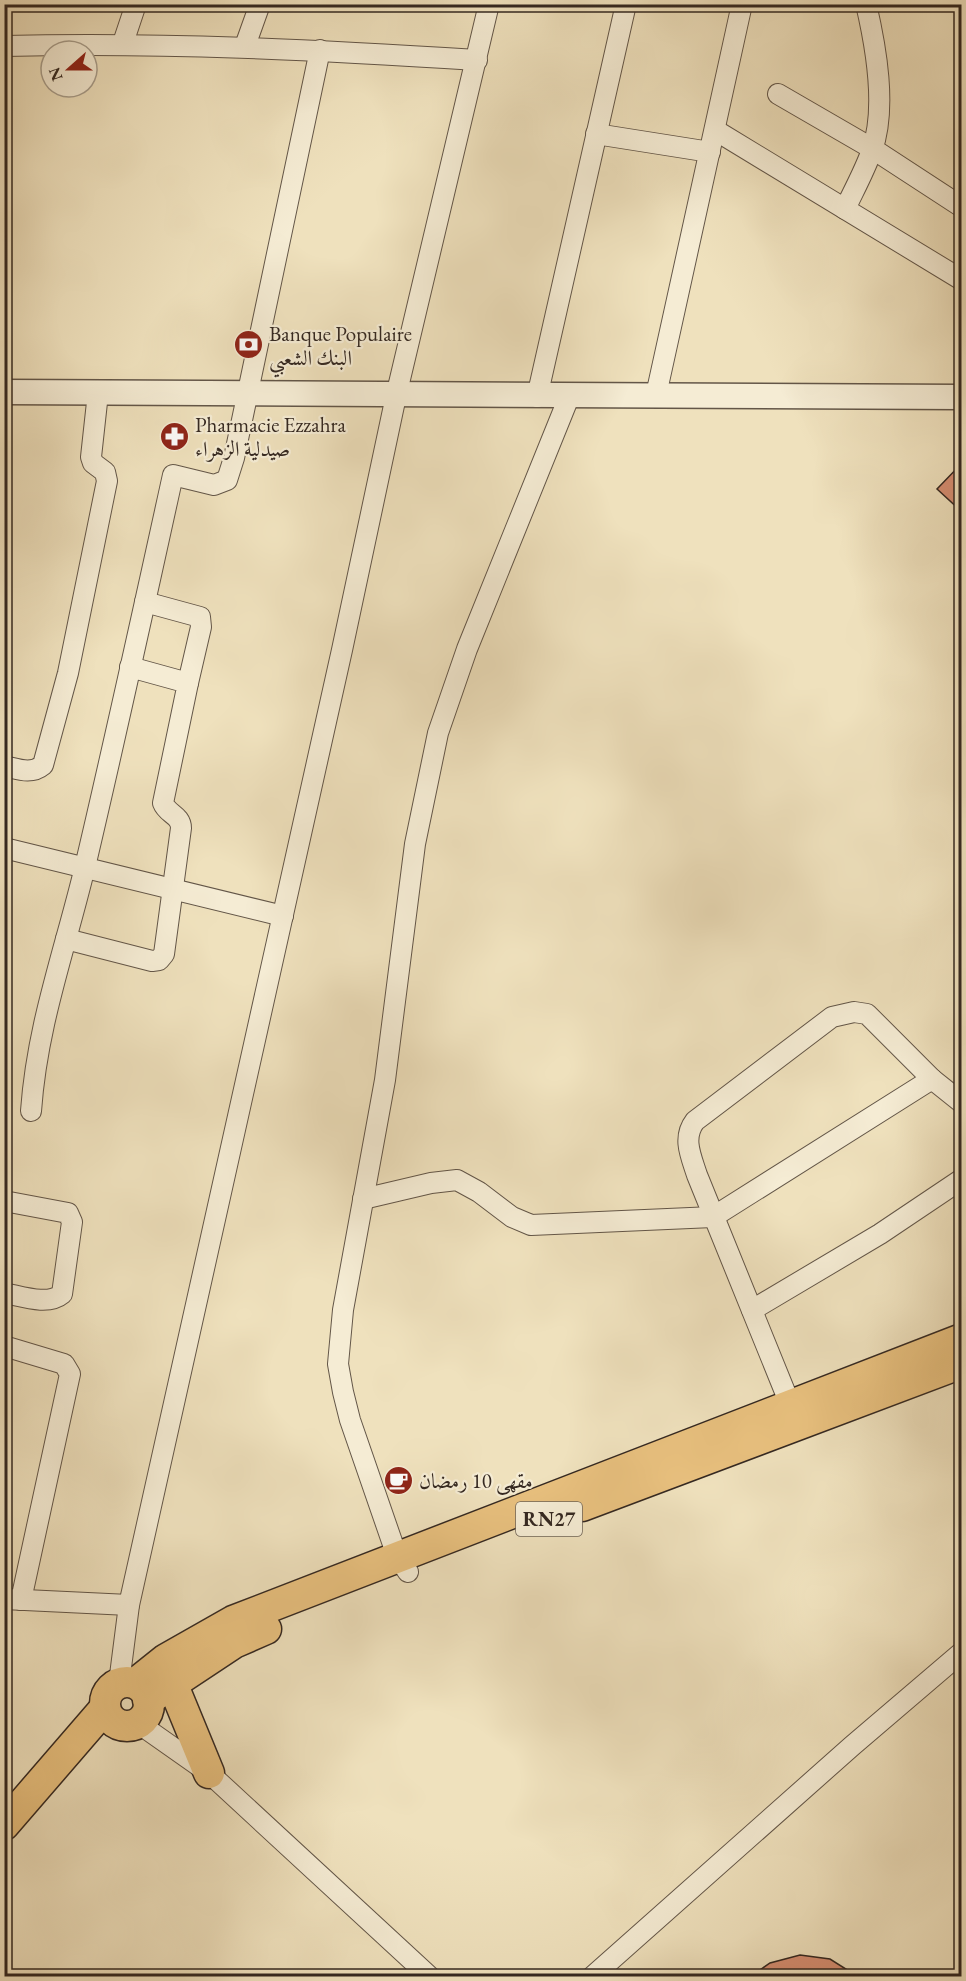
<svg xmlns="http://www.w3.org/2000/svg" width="966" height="1981" font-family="'EB Garamond',Amiri,serif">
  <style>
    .building { fill: #d68e72; stroke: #342821; stroke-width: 1.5 }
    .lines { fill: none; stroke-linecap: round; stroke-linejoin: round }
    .minor-casing { stroke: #635648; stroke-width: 22 }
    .tertiary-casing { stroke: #635648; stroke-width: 27 }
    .primary-casing { stroke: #342821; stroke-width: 33 }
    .minor { stroke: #f5ecd4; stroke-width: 20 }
    .tertiary { stroke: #f5ecd4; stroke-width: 24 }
    .primary { stroke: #e8c07e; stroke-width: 30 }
    .labels { text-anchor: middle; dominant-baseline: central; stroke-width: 4.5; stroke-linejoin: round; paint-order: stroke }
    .shield { fill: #f5ecd4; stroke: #6e6357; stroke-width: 1.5 }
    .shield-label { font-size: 20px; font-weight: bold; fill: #342821 }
    .poi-label { font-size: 21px; fill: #342821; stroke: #f5ecd4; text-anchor: start }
  </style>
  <rect width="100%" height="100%" fill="#efe1bd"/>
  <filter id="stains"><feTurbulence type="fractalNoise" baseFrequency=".00333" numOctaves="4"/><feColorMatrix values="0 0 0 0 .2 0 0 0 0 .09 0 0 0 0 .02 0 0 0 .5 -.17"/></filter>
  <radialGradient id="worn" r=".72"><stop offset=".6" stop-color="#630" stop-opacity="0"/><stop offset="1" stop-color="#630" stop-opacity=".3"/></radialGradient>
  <g class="building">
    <polygon points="962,463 962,512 937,489"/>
    <polygon points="800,1955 830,1959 857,1976 751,1976 770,1963"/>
  </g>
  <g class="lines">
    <defs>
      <g id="minor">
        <polyline points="123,43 136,4"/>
        <path d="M4,46C163,42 319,50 477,60"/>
        <polyline points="245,46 260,4"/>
        <polyline points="778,94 873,149 962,207"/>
        <polyline points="715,130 962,280"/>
        <polyline points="596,134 710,152"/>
        <path d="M845,209C854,190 865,170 872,150C887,108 876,47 866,4"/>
        <polyline points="656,395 742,4"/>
        <polyline points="537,397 626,4"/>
        <polyline points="145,602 200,617 201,627 188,683"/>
        <path d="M4,766C18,769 31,775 43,765L68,673L107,481L105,472L93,463L91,457L98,393"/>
        <polyline points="4,848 283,916"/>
        <path d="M66,939L152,961L159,960L164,954L181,828C181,815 167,814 163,803L188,683L130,667"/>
        <path d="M31,1111C37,1026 64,953 84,871C115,740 144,607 173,475L214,485L227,480L234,458L320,50"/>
        <polyline points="363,1199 431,1183 457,1180 479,1192 512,1217 531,1225 713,1217 932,1079 962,1103"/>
        <path d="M4,1201L68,1213L72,1222L62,1294C48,1306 21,1296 4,1293"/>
        <polyline points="752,1310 880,1234 962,1179"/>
        <polyline points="4,1346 64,1364 70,1374 21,1600"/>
        <path d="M794,1414L697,1175C691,1156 682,1138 695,1121L832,1017L854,1012L867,1014L932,1079"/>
        <polyline points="408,1572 397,1556 350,1420 343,1392 338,1364 343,1310 385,1080 415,844 438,733 467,649 569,397"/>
        <polyline points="4,1599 129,1605"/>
        <polyline points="119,1683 129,1605 342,650 396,396 489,4"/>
        <polyline points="138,1723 209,1773 429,1976"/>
        <polyline points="593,1976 852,1746 962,1652"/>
      </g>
      <polyline id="tertiary" points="4,392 962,397"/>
      <g id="primary">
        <polyline points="582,1506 962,1363"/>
        <circle cx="127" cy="1704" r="22"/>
        <polyline points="136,1683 166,1659 233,1621 962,1339"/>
        <polyline points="172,1683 209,1773"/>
        <polyline points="148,1700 234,1643 266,1629"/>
        <polyline points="4,1825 105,1708"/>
      </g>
    </defs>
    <use href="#minor" class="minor-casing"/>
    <use href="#tertiary" class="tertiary-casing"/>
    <use href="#primary" class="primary-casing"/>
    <use href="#minor" class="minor"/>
    <use href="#tertiary" class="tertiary"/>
    <use href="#primary" class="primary"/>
  </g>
  <defs>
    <symbol id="bank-disc" viewBox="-11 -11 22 22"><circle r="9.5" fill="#8f2418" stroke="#f5ecd4"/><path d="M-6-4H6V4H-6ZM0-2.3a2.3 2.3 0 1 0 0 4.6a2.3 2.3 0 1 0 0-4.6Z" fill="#fff"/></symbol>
    <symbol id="pharmacy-disc" viewBox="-11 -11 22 22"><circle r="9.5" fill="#8f2418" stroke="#f5ecd4"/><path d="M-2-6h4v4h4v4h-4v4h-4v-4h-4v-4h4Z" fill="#fff"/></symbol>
    <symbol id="cafe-disc" viewBox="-11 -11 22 22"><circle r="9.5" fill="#8f2418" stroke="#f5ecd4"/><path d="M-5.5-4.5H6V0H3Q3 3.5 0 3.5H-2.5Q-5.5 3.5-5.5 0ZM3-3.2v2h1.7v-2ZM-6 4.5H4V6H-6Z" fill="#fff"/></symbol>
  </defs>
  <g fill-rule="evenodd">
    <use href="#bank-disc" x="232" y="328" width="33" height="33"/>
    <use href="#pharmacy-disc" x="158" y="420" width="33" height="33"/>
    <use href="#cafe-disc" x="382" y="1464" width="33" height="33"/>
  </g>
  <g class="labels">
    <rect class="shield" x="516" y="1502" width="66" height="34" rx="4.5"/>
    <g class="shield-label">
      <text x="549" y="1519">RN27</text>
    </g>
    <g class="poi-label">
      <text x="269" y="333">Banque Populaire<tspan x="269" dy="24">البنك الشعبي</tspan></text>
      <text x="195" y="424">Pharmacie Ezzahra<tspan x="195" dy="24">صيدلية الزهراء</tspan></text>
      <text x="419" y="1480">مقهى 10 رمضان</text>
    </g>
  </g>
  <rect width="966" height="1981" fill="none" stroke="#efe1bd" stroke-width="24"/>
  <rect x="6" y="6" width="954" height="1969" fill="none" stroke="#342821" stroke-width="3"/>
  <rect x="12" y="12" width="942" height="1957" fill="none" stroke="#342821" stroke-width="1.5"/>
  <g transform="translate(69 69) rotate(249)"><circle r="28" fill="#f5ecd4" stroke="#a89e8c" stroke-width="1.5"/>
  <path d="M0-4.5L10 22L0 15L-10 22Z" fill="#8f2418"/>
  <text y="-9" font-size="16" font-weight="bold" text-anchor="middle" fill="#342821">N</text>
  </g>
  <rect width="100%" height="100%" filter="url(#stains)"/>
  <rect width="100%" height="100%" fill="url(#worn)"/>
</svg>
